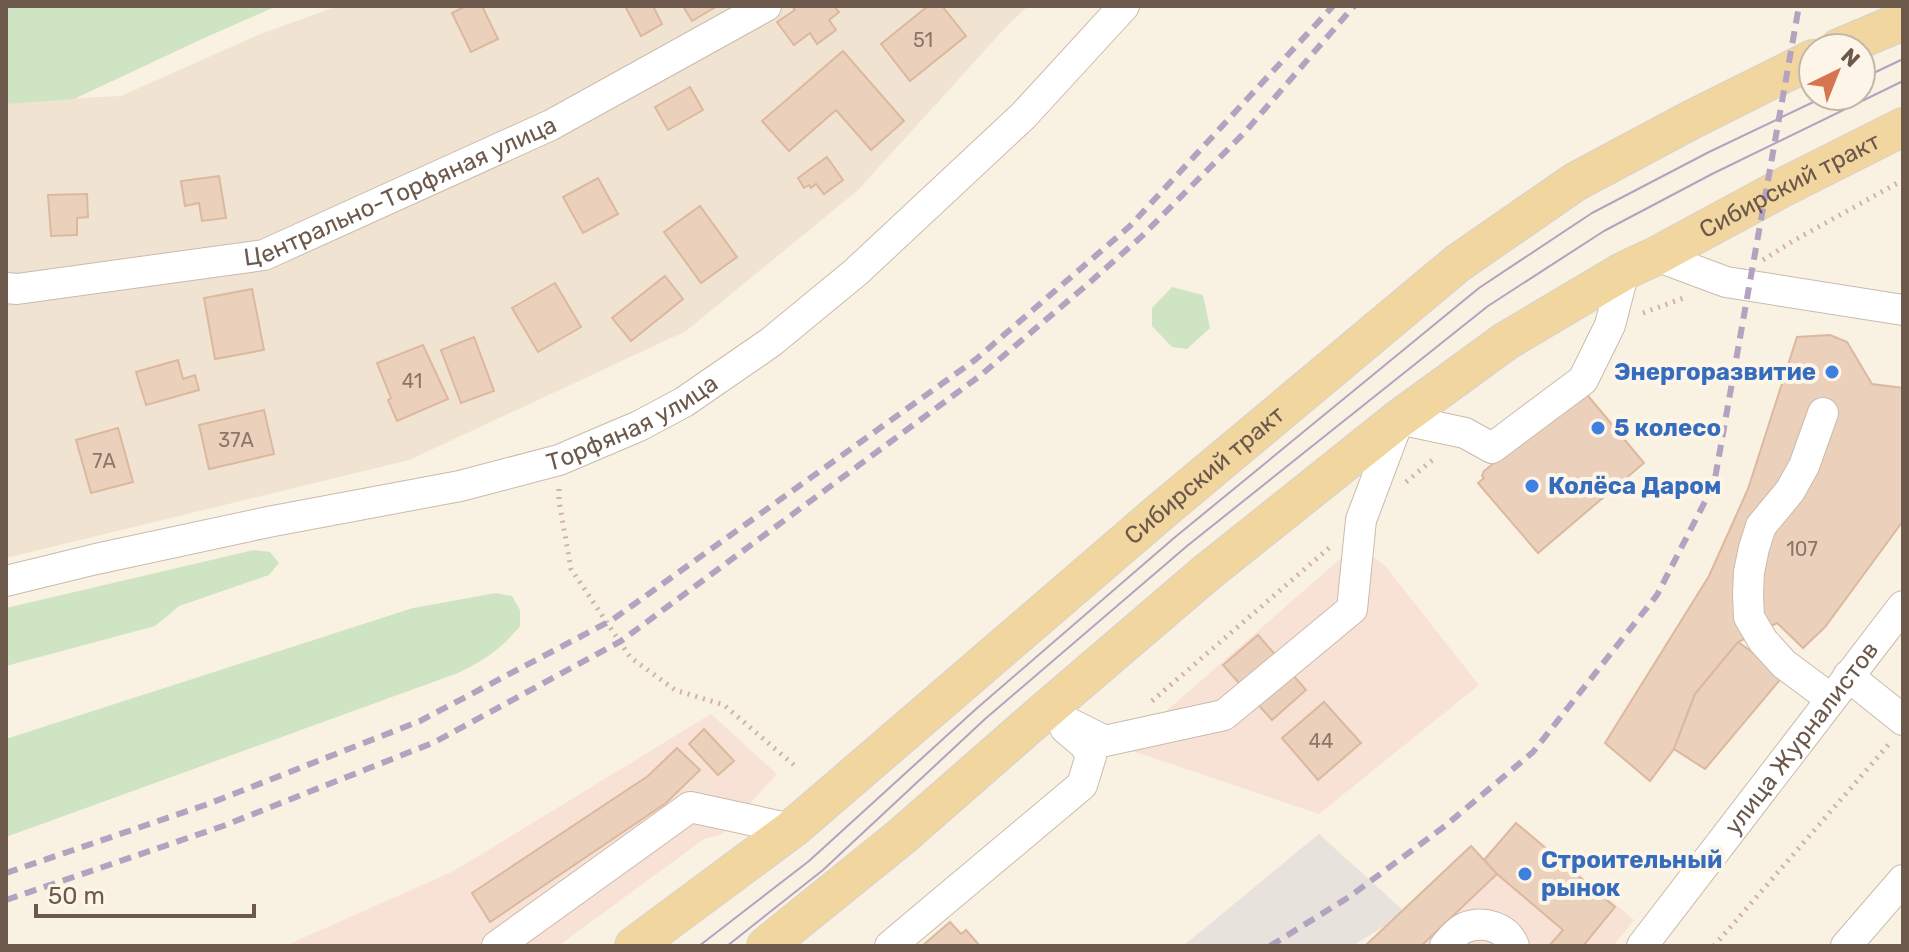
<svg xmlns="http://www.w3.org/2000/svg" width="1909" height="952" font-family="Rubik,sans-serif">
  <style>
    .residential { fill: #f0e3d1 }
    .commercial { fill: #f8e2d6 }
    .industrial { fill: #e8e2dc }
    .green { fill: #cfe4c2 }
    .building { fill: #ebd1bc; stroke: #dcb89e; stroke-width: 2 }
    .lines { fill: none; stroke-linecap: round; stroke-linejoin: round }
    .minor-casing { stroke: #cabbac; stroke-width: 32 }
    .major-casing { stroke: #d6d1cd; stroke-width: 40 }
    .path { stroke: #d0b4a0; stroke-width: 5; stroke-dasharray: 2 6; stroke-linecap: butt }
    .minor { stroke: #fff; stroke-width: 30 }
    .major { stroke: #f2d6a0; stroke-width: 38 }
    .tram { stroke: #b3a2c0; stroke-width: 2 }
    .rail { stroke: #b3a2c0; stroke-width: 6; stroke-dasharray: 12 8; stroke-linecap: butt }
    .shop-dot { fill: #3f7fe0; stroke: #fdf5e7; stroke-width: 3 }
    .labels { text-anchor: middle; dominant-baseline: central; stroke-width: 8; stroke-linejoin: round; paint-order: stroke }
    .number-label { font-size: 20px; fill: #8c7767 }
    .street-label { font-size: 24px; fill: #6d594b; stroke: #fdf5e7 }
    .shop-label { font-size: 24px; font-weight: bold; fill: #366cbe; stroke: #fdf5e7; text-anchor: start }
  </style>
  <rect width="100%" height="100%" fill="#f9f1e1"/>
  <polygon class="residential" points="338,6 1028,6 1005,28 858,190 686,331 409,460 6,558 6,102 121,96 258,35"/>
  <g class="commercial">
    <polygon points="1357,544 1386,567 1479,685 1319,814 1124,748"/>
    <polygon points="711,714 777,774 722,834 704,839 558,946 285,946 454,871"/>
    <polygon points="1524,828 1634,920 1613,946 1391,946"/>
  </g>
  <polygon class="industrial" points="1319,834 1406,913 1352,946 1183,946"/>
  <g class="green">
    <polygon points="6,6 277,6 202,39 74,99 6,104"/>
    <polygon points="1172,287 1203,295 1210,328 1187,349 1172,347 1152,326 1152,308"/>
    <polygon points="254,550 270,552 279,563 269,575 179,606 155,626 6,666 6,608"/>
    <path d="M496,593L512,596L520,610V626C500,650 486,659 458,673L6,837V739L413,608Z"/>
  </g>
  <g class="building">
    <polygon points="466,6 482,6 498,39 471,52 452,13"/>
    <polygon points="625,6 653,6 662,24 641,36"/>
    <polygon points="683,6 717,6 692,21"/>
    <polygon points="792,6 834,6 839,12 829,20 836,30 817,44 810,33 794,45 777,22 795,10"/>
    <polygon points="928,6 942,6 966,36 910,81 881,44"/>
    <polygon points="843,51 904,121 871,150 836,110 789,151 762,121"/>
    <polygon points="690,87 703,110 668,130 655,107"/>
    <polygon points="827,157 843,180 824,194 816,184 811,188 809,185 804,188 798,178"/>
    <polygon points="219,176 226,218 202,221 199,203 185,206 181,181"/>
    <polygon points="598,178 618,214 583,233 563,197"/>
    <polygon points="87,194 88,217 77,218 77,235 51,236 48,195"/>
    <polygon points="700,206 737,257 701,283 664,232"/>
    <polygon points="665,276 683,299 631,341 612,318"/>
    <polygon points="555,283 581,327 538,352 512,308"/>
    <polygon points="252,289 264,350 215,359 204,298"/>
    <polygon points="1830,335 1847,342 1872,384 1903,388 1903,521 1825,627 1803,648 1777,623 1738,642 1695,694 1674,749 1650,781 1605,743 1709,576 1748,489 1797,337"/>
    <polygon points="474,337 494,391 461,403 441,350"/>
    <polygon points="423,345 448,399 397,421 388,400 391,398 377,363"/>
    <polygon points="178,360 183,379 195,375 199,390 146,405 136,372"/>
    <polygon points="1584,391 1644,463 1538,553 1478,483 1484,478 1482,476 1484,471"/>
    <polygon points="264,410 274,454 209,469 199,425"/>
    <polygon points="118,428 133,482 91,493 76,440"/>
    <polygon points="1258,635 1306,690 1272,720 1223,665"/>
    <polygon points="1738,642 1784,675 1705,769 1674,749 1695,694"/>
    <polygon points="1324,702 1361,743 1318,780 1282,738"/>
    <polygon points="704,729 734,761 718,775 689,744"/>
    <polygon points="677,748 700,770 666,803 490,922 472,893 648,776"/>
    <polygon points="1516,823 1615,907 1583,946 1549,946 1563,930 1497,874 1484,860"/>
    <polygon points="1471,846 1497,874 1421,946 1365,946"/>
    <polygon points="950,922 961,934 966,930 980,946 922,946"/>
  </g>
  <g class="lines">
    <defs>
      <g id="minor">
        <polyline points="1656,256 1726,282 1903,310"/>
        <path id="s1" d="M6,288L17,289L264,255L551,125L766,6"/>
        <polyline points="1823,413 1804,466 1790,491 1761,526 1754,548 1749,572 1748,594 1749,617 1763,641 1784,664 1831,699"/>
        <path id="s2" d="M6,581L96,559L268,522L460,486L559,460L639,426L684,402L771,342L856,272L1023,116L1124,6"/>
        <polyline points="1848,676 1903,720"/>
        <polyline points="1045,711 1105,741 1224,715 1352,609 1361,520 1399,419 1465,433 1492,448 1583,380 1610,325 1624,271"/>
        <polyline points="497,946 690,807 792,829"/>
        <polyline points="890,946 1082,785 1091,756 1085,745 1065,728"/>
        <path d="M1445,946C1450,940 1457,931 1464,928C1483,920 1507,927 1514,946"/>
        <path id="s3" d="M1642,946L1903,606"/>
        <polyline points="1846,946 1903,880"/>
      </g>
      <g id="major">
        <polyline points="1839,48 1903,21"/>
        <path id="s4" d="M634,946L792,829L1159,513L1458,263L1575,182L1691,120L1813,59"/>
        <path id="s5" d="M766,946L901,837L1045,711L1205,574L1399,419L1506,341L1624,271L1656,256L1780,189L1903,127"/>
      </g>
    </defs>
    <use href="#minor" class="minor-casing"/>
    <use href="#major" class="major-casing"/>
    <g class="path">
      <polyline points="1763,260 1793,241 1903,180"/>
      <polyline points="1643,313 1686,297"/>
      <polyline points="1406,482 1436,457"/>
      <polyline points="559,489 559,501 571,569 630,657 675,690 724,705 795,766"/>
      <polyline points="1152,701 1329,548"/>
      <polyline points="1714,946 1889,744"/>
    </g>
    <use href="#minor" class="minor"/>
    <use href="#major" class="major"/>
    <g class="tram">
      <polyline points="1861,79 1903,59"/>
      <polyline points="699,946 809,861 976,709 1174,538 1479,288 1592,213 1709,152 1826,96"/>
      <polyline points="727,946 823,870 985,719 1187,546 1488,306 1604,231 1712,174 1903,81"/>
    </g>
    <g class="rail">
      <polyline points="6,873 208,804 420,721 612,620 975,360 1130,226 1333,6"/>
      <polyline points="6,900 223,826 435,742 621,641 981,375 1089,283 1141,237 1245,132 1354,6"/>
      <polyline points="1270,946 1349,897 1445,826 1533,752 1657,595 1714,484 1799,6"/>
    </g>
  </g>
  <g class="shop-dot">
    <circle cx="1832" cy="372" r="8"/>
    <circle cx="1598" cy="428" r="8"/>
    <circle cx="1532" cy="486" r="8"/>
    <circle cx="1525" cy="874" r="8"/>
  </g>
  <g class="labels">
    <g class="number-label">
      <text x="923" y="40">51</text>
      <text x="412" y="381">41</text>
      <text x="236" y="440">37А</text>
      <text x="104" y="461">7А</text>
      <text x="1802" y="549">107</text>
      <text x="1321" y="741">44</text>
    </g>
    <g class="street-label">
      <text stroke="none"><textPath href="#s5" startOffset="1280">Сибирский тракт</textPath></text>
      <text stroke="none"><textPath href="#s1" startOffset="410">Центрально-Торфяная улица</textPath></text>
      <text stroke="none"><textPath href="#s2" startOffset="648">Торфяная улица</textPath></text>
      <text stroke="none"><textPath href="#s4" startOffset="740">Сибирский тракт</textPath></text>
      <text stroke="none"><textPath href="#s3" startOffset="262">улица Журналистов</textPath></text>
    </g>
    <g class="shop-label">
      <text x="1816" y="372" text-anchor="end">Энергоразвитие</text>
      <text x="1614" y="428">5 колесо</text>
      <text x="1548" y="486">Колёса Даром</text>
      <text x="1541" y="860">Строительный<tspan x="1541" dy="28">рынок</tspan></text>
    </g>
  </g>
  <rect width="1909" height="952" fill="none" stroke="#6d594b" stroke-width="16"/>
  <g transform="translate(1837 72) rotate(43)"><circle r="38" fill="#fdf5e7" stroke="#c3b7a9" stroke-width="2"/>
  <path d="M0-6L14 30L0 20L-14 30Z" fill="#d77552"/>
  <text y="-12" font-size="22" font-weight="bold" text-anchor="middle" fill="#6d594b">N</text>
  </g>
  <path d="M36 904v12h218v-12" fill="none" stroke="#6d594b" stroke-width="4"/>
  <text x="48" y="904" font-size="24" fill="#6d594b" stroke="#fdf5e7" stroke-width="6" paint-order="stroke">50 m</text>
</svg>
